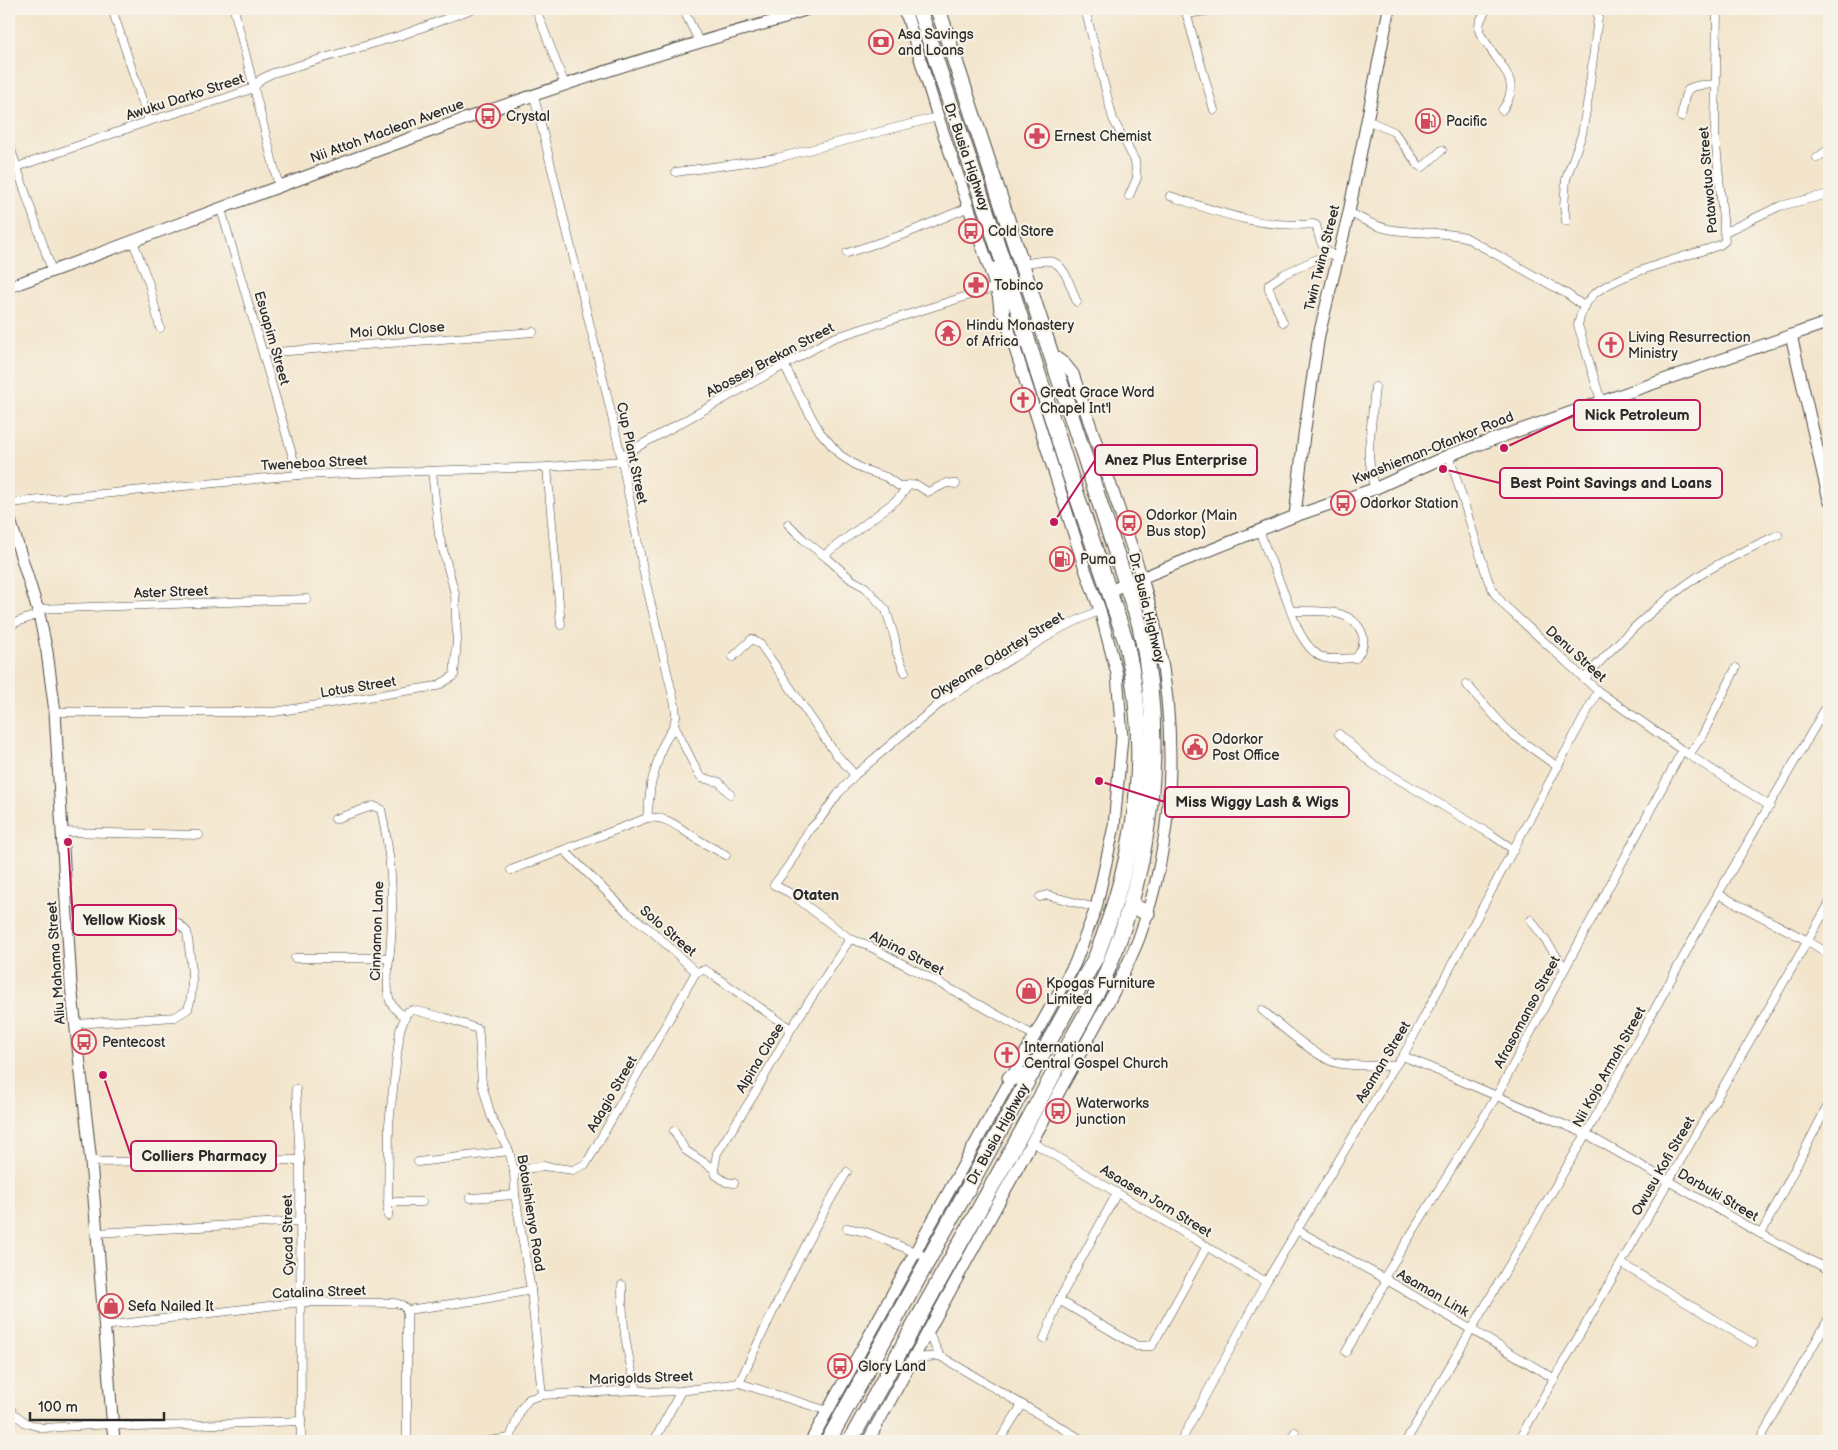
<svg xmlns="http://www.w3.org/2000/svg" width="1838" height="1450" font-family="'Balsamiq Sans',sans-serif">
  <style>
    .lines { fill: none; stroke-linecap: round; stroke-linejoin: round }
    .street-casing { stroke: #494743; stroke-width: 9 }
    .secondary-casing { stroke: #494743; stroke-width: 13 }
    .highway-casing { stroke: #494743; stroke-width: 17 }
    .street { stroke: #fff; stroke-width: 8 }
    .secondary { stroke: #fff; stroke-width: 11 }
    .highway { stroke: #fff; stroke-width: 15 }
    .labels { text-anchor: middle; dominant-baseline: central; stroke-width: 4; stroke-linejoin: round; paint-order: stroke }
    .poi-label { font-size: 14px; fill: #2b2b2b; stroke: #f7f3e8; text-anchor: start }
    .street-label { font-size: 14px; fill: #2b2b2b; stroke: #f7f3e8 }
    .neighbourhood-label { font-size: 15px; font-weight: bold; fill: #2b2b2b; stroke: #f7f3e8 }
    .leader { fill: none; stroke: #c2185b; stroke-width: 2 }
    .callout-dot { fill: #c2185b; stroke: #f7f3e8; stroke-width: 2 }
    .callout { fill: #f7f3e8; stroke: #c2185b; stroke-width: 2 }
    .callout-label { font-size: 15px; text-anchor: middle; font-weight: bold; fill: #2b2b2b }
  </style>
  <rect width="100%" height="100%" fill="#f7f3e8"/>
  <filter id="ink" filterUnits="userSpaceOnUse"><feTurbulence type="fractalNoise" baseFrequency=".02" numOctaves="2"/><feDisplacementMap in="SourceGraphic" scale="10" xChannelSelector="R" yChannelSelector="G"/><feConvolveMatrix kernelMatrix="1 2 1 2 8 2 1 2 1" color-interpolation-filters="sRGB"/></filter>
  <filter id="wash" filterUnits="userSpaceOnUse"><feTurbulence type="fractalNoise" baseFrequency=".0096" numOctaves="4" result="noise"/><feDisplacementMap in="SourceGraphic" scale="20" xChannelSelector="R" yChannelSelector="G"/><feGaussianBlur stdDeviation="1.12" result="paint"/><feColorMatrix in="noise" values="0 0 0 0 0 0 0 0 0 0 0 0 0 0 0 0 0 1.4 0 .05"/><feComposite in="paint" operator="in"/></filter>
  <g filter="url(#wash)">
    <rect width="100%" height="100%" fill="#f3e5cc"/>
  </g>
  <g filter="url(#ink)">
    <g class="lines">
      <defs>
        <g id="street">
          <polyline points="112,9 149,121"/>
          <polyline points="234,9 279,187"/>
          <polyline points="536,9 565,85"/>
          <polyline points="683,9 699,41"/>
          <polyline points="1085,9 1113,119 1135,161 1137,178 1129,196"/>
          <polyline points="1185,9 1214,110"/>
          <path d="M1487,9C1483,15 1478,22 1479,30C1480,35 1484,40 1487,44C1502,68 1523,83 1502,110"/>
          <polyline points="1187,14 1219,9"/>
          <polyline points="534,96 606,391 621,456 645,579 675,705 676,716 674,725 662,747 651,784 647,818"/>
          <path d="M1681,117C1687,86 1683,86 1716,84"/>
          <polyline points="1367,120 1394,132 1419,166 1423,167 1442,150"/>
          <polyline points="9,144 52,271"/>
          <polyline points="1817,158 1829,149"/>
          <polyline points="17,167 149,121 226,98 254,88 261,79 273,73 402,35 472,9"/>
          <polyline points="676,172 777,158 938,117"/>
          <path d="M1170,196C1217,212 1263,229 1313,224L1316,225C1320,240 1321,251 1337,257"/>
          <polyline points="221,209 298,475"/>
          <path d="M1349,212C1361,219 1374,226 1388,229C1414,234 1440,231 1465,237L1567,294L1585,307"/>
          <polyline points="1566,221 1564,207 1566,179 1582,134 1588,99 1599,9"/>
          <polyline points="1725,232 1780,206 1829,194"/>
          <polyline points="133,241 149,284 160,328"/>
          <polyline points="847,253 905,234 969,207"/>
          <path d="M1021,264C1030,263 1040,260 1049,261C1065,262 1071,289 1077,302"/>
          <polyline points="1283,322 1269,289 1269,284 1284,274 1328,254"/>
          <polyline points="263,353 533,332"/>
          <polyline points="784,364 798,393 820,432 840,455 862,469 886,477 899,486 917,485 928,492 947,483 956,484"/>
          <path d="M1601,401L1578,325C1580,315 1584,305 1591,297C1611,275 1689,256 1720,245L1725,241L1715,134L1717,9"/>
          <polyline points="1449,455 1488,580 1495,594 1504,605 1598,691 1689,755 1770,806"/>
          <polyline points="621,456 833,338 996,287"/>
          <polyline points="547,467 561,625"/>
          <polyline points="1374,489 1369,457 1369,447 1375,387"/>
          <polyline points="9,503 298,475 547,467 621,461"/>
          <polyline points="788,524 803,539 827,558"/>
          <path d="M1260,531C1265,551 1275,568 1282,588C1292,611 1297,640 1318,655C1328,662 1345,658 1356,658C1362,650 1366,642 1362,633C1351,606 1315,612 1291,611"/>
          <polyline points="36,609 307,599"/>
          <polyline points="9,625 39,614"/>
          <polyline points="733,657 752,639 761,645 835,753 855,775"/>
          <polyline points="905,672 897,653 895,639 886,610 865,587 852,580 827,558 826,555 828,552 898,499 909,485"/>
          <path d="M1584,679C1619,640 1656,604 1700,575C1725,559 1752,547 1778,535"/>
          <polyline points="1466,684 1509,732 1558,767"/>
          <polyline points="55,712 274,712 437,686 454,676 457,640 455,594 439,535 432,471"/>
          <polyline points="674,725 698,773 702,778 719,782 730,794"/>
          <polyline points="1339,734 1371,763 1492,835 1514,850"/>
          <polyline points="1689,755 1702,736 1736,668"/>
          <path d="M335,819L373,806L381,809C391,855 394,893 391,940C390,959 385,978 389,998C391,1007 399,1012 405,1018"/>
          <polyline points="63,832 199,835"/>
          <polyline points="564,850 627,912 654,933 696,972"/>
          <path d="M511,870L647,818C666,815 679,828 694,837C704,844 715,849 726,855"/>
          <polyline points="1718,894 1808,941 1829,954"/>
          <polyline points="1040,897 1047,895 1096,908"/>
          <polyline points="1531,920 1565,968"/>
          <polyline points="295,958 389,958"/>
          <polyline points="696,972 705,970 710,973 791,1029"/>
          <path d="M1262,1010C1277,1023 1319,1060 1337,1063C1356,1067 1376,1065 1395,1066"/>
          <path d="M76,1024L175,1017L188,1009C196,986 190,956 187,932L178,923L172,922L128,920"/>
          <polyline points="1035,1036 956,992 865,944 850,939 790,893 774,885 789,865 809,830 820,819 838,794 855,775 896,740 943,701 1061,628 1100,610"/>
          <polyline points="1403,1056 1586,1134 1761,1234 1829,1270"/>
          <polyline points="296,1089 300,1160 301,1441"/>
          <polyline points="674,1131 685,1150 714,1169"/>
          <polyline points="1032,1142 1266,1282"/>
          <polyline points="91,1162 300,1160"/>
          <polyline points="418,1162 509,1151"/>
          <polyline points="514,1171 543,1166 573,1170 586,1164 696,972"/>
          <polyline points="734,1183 726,1182 716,1175 714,1169 717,1153 755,1093 791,1029 850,939"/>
          <polyline points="470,1198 515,1195"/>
          <polyline points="388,1202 422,1202"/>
          <polyline points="388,1216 389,1124 400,1030 407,1012 413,1010 446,1018 478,1029 479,1036 482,1084 491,1116 509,1151 514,1171 515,1195 531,1290 542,1395 529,1399 521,1409 510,1438 510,1441"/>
          <polyline points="847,1228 866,1232 929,1258"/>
          <polyline points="1297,1230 1387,1280 1555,1379"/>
          <polyline points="96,1233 300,1221"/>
          <polyline points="1761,1234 1829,1103"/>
          <polyline points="1622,1264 1753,1343"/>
          <polyline points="1384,1278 1496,1097 1682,751"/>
          <path d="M622,1285C622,1325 626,1351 637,1390"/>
          <polyline points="1059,1300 1137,1346 1152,1346 1207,1246"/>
          <polyline points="104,1326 302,1302 395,1303 402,1305 407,1310 479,1300 531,1290"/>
          <polyline points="928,1332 940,1356 1084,1441"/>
          <polyline points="1044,1339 1059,1300 1117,1193"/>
          <polyline points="1346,1352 1387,1280"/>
          <polyline points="914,1358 940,1356"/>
          <path d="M739,1383C773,1312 805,1240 847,1172"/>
          <polyline points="542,1395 637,1390 652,1392 681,1391 739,1383 828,1411"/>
          <polyline points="9,1406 13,1413 26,1423 43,1428 113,1424 137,1427 301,1421"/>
          <polyline points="407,1441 407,1310"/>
          <polyline points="488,1441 510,1438"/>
          <polyline points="654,1441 681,1391"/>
          <polyline points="999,1441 1022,1405"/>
          <polyline points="1181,1441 1266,1282 1395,1066 1403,1056 1598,691"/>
          <polyline points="1290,1441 1295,1432"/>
          <polyline points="1406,1441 1586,1134 1718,894 1829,702"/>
          <polyline points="1518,1441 1829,904"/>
          <polyline points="1759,1441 1829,1318"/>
        </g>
        <g id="secondary">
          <path d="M9,287C266,193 520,90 785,18L786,16L808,9"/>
          <polyline points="1791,335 1829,500"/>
          <polyline points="1295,516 1304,435 1319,335 1349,212 1389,9"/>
          <polyline points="9,517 39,614 47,652 55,712 71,985 91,1162 114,1441"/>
          <polyline points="1109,591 1295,516 1374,489 1449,455 1829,322"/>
          <polyline points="811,1441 1075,963 1096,908 1114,826 1122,737 1117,674 1100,610 1085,569 990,270 938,117 907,16 902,9"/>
          <path d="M868,1441L1110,999C1120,979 1131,959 1139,938C1174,842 1178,739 1158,640C1150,599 1136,560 1123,521C1106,472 1090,423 1073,374L1065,364L1050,353"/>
        </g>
        <g id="highway">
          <polyline points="1000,267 1000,293 1002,310"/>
          <polyline points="1131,905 1147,913"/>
          <polyline points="1010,1078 1032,1074"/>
          <path d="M828,1441L1096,957C1137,851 1152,754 1126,642L1069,472L1001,256L919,9"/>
          <path d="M850,1441C901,1350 951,1259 1002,1168C1026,1124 1051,1080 1074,1035C1086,1014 1098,993 1107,971C1152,863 1166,741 1140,626L938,9"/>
        </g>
      </defs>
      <use href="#street" class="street-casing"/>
      <use href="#secondary" class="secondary-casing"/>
      <use href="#highway" class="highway-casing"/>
      <use href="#street" class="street"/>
      <use href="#secondary" class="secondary"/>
      <use href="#highway" class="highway"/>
    </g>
  </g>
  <defs>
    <symbol id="bank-ring" viewBox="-11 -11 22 22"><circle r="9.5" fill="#f7f3e8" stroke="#d1495b" stroke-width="1.5"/><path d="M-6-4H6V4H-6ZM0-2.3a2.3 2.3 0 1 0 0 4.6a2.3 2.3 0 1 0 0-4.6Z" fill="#d1495b"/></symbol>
    <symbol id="bus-ring" viewBox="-11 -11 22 22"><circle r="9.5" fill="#f7f3e8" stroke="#d1495b" stroke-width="1.5"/><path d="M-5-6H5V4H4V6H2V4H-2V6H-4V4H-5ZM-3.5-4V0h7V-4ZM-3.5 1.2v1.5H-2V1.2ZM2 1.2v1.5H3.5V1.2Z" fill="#d1495b"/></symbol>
    <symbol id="fuel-ring" viewBox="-11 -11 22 22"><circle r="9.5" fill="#f7f3e8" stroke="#d1495b" stroke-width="1.5"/><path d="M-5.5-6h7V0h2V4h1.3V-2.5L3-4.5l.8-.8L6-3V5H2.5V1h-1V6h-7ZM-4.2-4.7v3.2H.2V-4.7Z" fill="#d1495b"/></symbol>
    <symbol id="pharmacy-ring" viewBox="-11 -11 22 22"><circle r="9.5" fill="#f7f3e8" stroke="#d1495b" stroke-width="1.5"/><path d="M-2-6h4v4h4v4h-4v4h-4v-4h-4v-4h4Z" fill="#d1495b"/></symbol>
    <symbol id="temple-ring" viewBox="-11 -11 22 22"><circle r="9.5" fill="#f7f3e8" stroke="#d1495b" stroke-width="1.5"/><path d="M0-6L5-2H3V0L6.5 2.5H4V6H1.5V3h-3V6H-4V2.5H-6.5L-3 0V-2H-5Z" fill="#d1495b"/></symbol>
    <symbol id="church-ring" viewBox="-11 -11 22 22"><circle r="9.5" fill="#f7f3e8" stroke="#d1495b" stroke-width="1.5"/><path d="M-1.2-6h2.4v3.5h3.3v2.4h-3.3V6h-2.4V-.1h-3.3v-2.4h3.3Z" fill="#d1495b"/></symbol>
    <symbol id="civic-ring" viewBox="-11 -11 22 22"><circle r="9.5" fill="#f7f3e8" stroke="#d1495b" stroke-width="1.5"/><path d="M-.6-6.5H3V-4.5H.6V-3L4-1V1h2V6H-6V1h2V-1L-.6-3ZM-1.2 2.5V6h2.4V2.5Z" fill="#d1495b"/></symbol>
    <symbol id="shop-ring" viewBox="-11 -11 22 22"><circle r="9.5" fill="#f7f3e8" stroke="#d1495b" stroke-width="1.5"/><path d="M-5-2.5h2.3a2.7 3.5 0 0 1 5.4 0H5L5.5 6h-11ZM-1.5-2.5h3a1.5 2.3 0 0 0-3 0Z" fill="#d1495b"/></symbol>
  </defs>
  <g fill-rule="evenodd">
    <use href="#bank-ring" x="867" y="28" width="28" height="28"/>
    <use href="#bus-ring" x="474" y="102" width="28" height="28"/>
    <use href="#fuel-ring" x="1414" y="107" width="28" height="28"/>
    <use href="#pharmacy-ring" x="1023" y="122" width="28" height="28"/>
    <use href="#bus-ring" x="957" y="217" width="28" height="28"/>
    <use href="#pharmacy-ring" x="962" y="271" width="28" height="28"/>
    <use href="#temple-ring" x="934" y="319" width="28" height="28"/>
    <use href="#church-ring" x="1597" y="331" width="28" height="28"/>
    <use href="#church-ring" x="1009" y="386" width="28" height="28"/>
    <use href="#bus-ring" x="1329" y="489" width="28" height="28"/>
    <use href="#bus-ring" x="1115" y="509" width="28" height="28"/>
    <use href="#fuel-ring" x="1048" y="545" width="28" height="28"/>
    <use href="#civic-ring" x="1181" y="733" width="28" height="28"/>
    <use href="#shop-ring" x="1015" y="977" width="28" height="28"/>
    <use href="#bus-ring" x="70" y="1028" width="28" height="28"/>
    <use href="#church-ring" x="993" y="1041" width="28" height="28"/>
    <use href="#bus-ring" x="1044" y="1097" width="28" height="28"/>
    <use href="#shop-ring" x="97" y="1292" width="28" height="28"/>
    <use href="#bus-ring" x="826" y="1352" width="28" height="28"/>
  </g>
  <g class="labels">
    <g class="poi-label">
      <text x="898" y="34">Asa Savings<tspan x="898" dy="16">and Loans</tspan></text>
      <text x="506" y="116">Crystal</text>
      <text x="1446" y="121">Pacific</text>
      <text x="1054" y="136">Ernest Chemist</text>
      <text x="988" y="231">Cold Store</text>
      <text x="994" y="285">Tobinco</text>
      <text x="966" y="325">Hindu Monastery<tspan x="966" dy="16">of Africa</tspan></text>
      <text x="1628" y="337">Living Resurrection<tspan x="1628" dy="16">Ministry</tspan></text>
      <text x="1040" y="392">Great Grace Word<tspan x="1040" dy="16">Chapel Int'l</tspan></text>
      <text x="1360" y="503">Odorkor Station</text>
      <text x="1146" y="515">Odorkor (Main<tspan x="1146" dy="16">Bus stop)</tspan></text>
      <text x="1080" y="559">Puma</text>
      <text x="1212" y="739">Odorkor<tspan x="1212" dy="16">Post Office</tspan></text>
      <text x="1046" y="983">Kpogas Furniture<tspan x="1046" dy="16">Limited</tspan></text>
      <text x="102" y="1042">Pentecost</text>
      <text x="1024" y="1047">International<tspan x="1024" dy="16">Central Gospel Church</tspan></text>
      <text x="1076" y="1103">Waterworks<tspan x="1076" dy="16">junction</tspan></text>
      <text x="128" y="1306">Sefa Nailed It</text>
      <text x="858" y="1366">Glory Land</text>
    </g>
    <g class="street-label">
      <text transform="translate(185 97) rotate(-18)">Awuku Darko Street</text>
      <text transform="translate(387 131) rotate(-20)">Nii Attoh Maclean Avenue</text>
      <text transform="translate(967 157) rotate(71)">Dr. Busia Highway</text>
      <text transform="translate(1708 180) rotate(-95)">Patawotuo Street</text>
      <text transform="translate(1322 258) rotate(-76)">Twin Twina Street</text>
      <text transform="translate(397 330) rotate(-4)">Moi Oklu Close</text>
      <text transform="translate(272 338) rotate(74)">Esuapim Street</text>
      <text transform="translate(770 360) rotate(-28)">Abossey Brekan Street</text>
      <text transform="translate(1433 448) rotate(-22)">Kwashieman-Ofankor Road</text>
      <text transform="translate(632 453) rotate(78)">Cup Plant Street</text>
      <text transform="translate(314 463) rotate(-3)">Tweneboa Street</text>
      <text transform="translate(171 592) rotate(-2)">Aster Street</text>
      <text transform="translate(1147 608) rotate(76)">Dr. Busia Highway</text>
      <text transform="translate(1576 654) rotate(42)">Denu Street</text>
      <text transform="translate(997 656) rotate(-32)">Okyeame Odartey Street</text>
      <text transform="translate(358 687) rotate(-9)">Lotus Street</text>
      <text transform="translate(377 931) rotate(-88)">Cinnamon Lane</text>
      <text transform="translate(668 931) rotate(41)">Solo Street</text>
      <text transform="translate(907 953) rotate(27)">Alpina Street</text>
      <text transform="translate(56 963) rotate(-94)">Aliu Mahama Street</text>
      <text transform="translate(1527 1012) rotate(-62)">Afrasomanso Street</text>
      <text transform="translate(760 1058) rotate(-59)">Alpina Close</text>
      <text transform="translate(1383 1062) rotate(-59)">Asaman Street</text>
      <text transform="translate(1609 1067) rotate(-61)">Nii Kojo Armah Street</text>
      <text transform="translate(612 1094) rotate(-60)">Adagio Street</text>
      <text transform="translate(998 1134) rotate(-61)">Dr. Busia Highway</text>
      <text transform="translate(1663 1166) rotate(-60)">Owusu Kofi Street</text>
      <text transform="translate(1718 1195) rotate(30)">Darbuki Street</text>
      <text transform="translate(1156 1201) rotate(31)">Asaasen Jorn Street</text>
      <text transform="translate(531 1213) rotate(81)">Botoishienyo Road</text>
      <text transform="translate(288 1235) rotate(-91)">Cycad Street</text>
      <text transform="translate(319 1292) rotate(-2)">Catalina Street</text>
      <text transform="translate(1433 1293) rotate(30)">Asaman Link</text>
      <text transform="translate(641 1378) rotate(-2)">Marigolds Street</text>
    </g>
    <g class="neighbourhood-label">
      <text x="816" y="895">Otaten</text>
    </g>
  </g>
  <path class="leader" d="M1504 448L1574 415M1054 522L1095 460M1443 469L1500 483M1099 781L1165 802M68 842L73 920M103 1075L131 1156"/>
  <g class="callout-dot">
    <circle cx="1504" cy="448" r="5"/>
    <circle cx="1054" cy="522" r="5"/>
    <circle cx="1443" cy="469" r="5"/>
    <circle cx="1099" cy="781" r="5"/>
    <circle cx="68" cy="842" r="5"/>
    <circle cx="103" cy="1075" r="5"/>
  </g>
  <g class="callout">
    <rect x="1574" y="400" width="126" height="30" rx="5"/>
    <rect x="1095" y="445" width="162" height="30" rx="5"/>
    <rect x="1500" y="468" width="222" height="30" rx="5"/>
    <rect x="1165" y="787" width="184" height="30" rx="5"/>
    <rect x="73" y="905" width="103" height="30" rx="5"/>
    <rect x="131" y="1141" width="145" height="30" rx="5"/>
  </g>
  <g class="callout-label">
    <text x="1637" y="420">Nick Petroleum</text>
    <text x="1176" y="465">Anez Plus Enterprise</text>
    <text x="1611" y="488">Best Point Savings and Loans</text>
    <text x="1257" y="807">Miss Wiggy Lash &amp; Wigs</text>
    <text x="124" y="925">Yellow Kiosk</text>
    <text x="204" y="1161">Colliers Pharmacy</text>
  </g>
  <rect width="1838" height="1450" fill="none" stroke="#f7f3e8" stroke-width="30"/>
  <path d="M30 1412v8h134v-8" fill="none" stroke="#2b2b2b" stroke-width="2.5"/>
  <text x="38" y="1412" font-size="15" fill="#2b2b2b" stroke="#f7f3e8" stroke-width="4" paint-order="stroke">100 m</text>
</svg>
